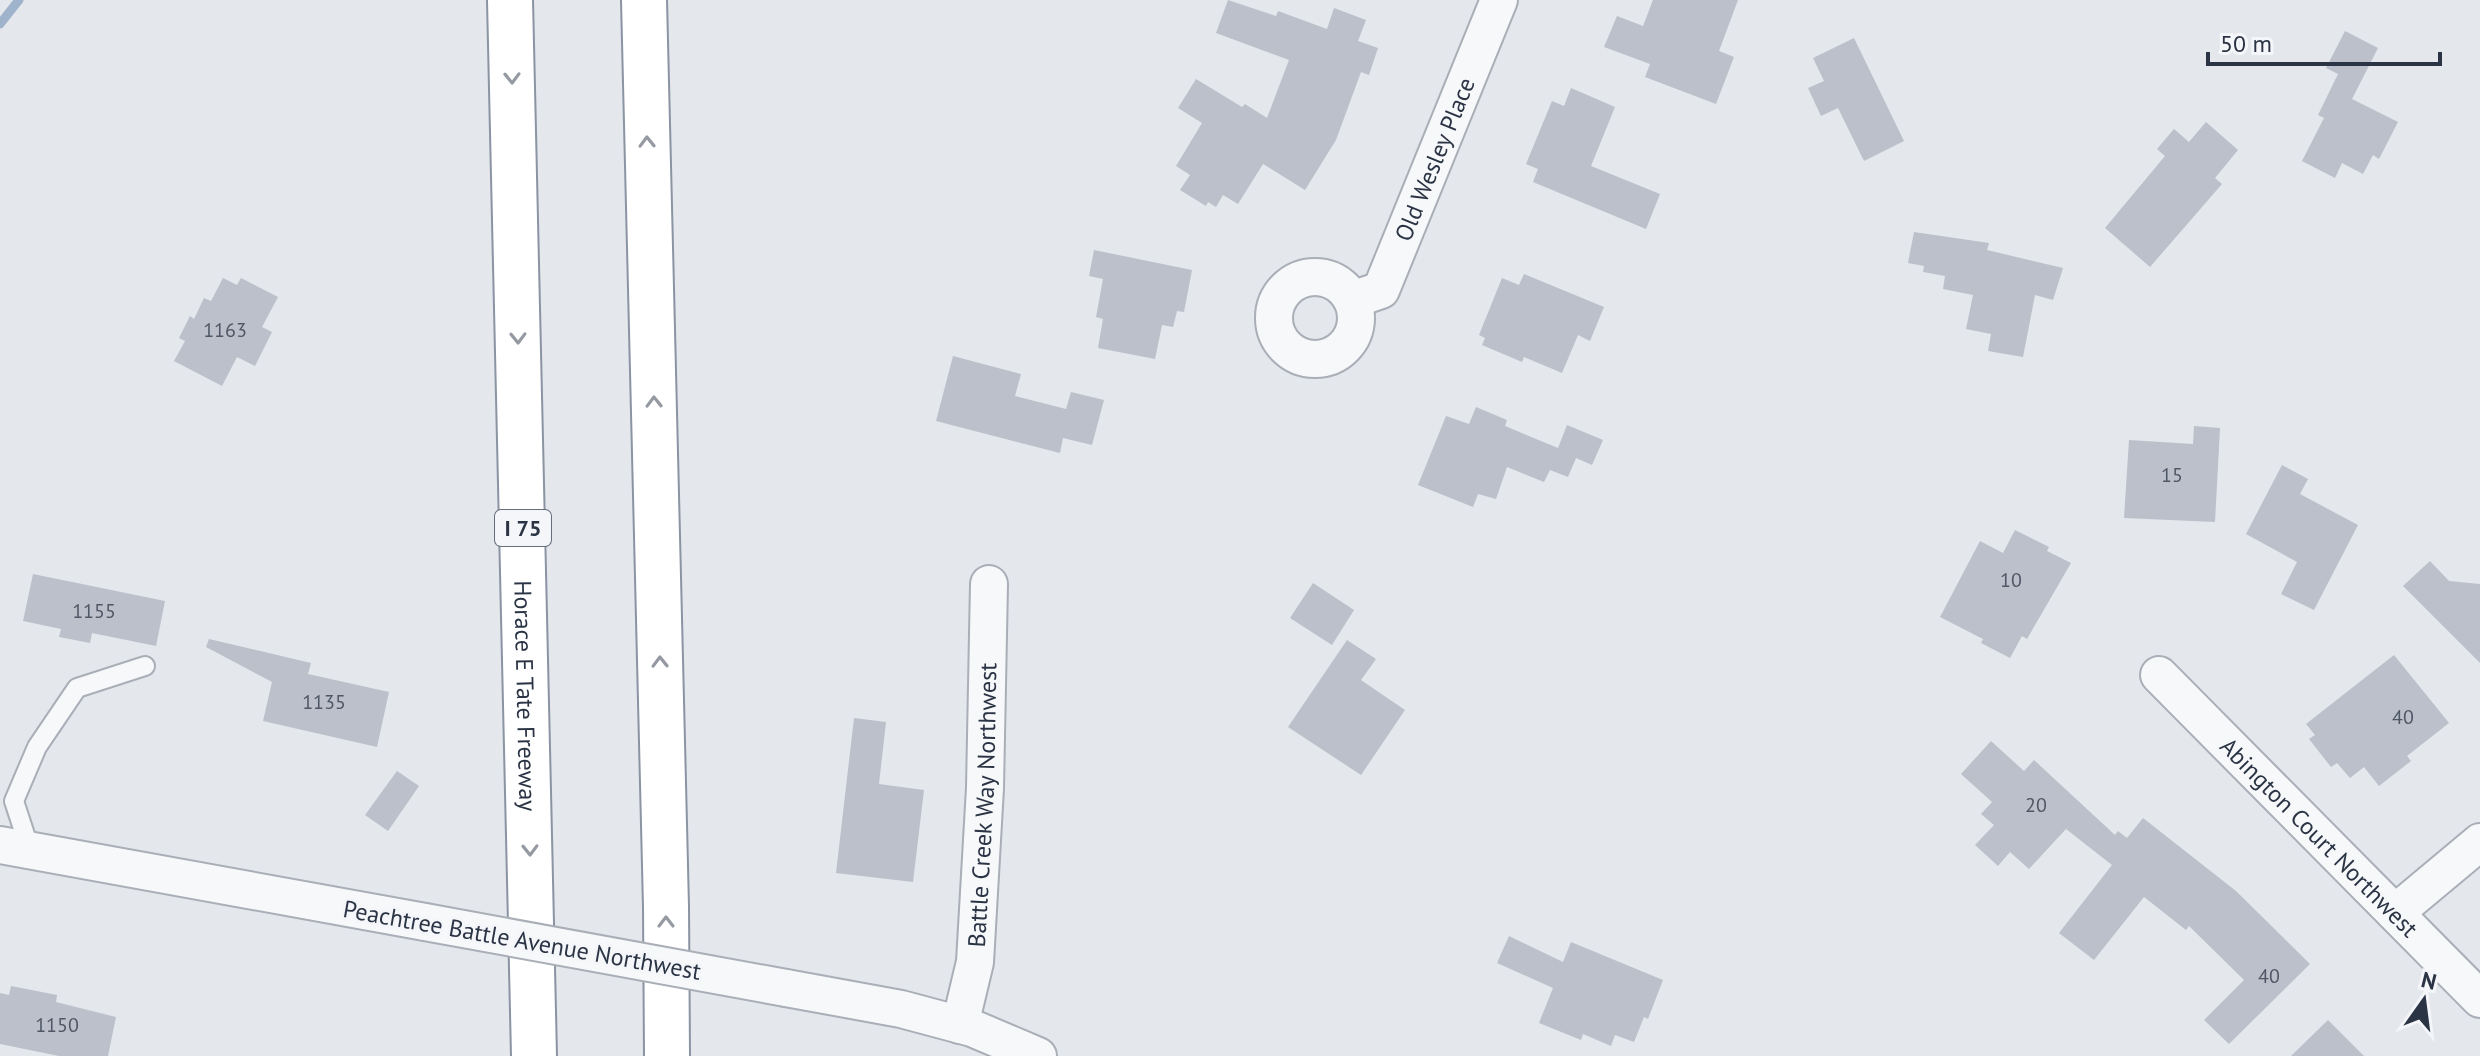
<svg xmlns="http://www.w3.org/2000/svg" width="2480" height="1056" font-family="'PT Sans',sans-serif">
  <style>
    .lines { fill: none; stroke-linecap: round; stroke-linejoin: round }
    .stream { stroke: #9fb4cc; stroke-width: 9 }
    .building { fill: #bbc0ca }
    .lane-casing { stroke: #a9aeb7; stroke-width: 22 }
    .street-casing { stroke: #a9aeb7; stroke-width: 40 }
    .highway-casing { stroke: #8b94a3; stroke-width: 48 }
    .lane { stroke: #f7f8fa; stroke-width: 18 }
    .street { stroke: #f7f8fa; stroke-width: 36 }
    .highway { stroke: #fff; stroke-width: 44 }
    .street-bridge-casing { stroke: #a9aeb7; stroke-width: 40; stroke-linecap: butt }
    .street-bridge { stroke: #f7f8fa; stroke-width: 36 }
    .oneway { stroke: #959aa2 }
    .labels { text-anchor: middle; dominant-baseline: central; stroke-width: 6; stroke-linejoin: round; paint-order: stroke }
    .number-label { font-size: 20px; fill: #4f5766 }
    .shield { fill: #f4f6f9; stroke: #676e7b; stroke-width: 2 }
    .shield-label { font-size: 22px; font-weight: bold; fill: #2b3445 }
    .street-label { font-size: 24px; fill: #2b3445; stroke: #f4f6f9 }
  </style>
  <rect width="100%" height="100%" fill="#e4e7ec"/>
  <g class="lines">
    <polyline class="stream" points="0,24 19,0"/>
  </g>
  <g class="building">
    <polygon points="1228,0 1276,16 1278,11 1327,29 1334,8 1366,20 1358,41 1378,48 1369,75 1361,72 1336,140 1305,190 1263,164 1238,204 1223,195 1216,207 1208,202 1206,206 1180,190 1190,175 1176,166 1202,123 1178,108 1196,79 1242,107 1245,104 1267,118 1289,60 1216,33"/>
    <polygon points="1653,0 1738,0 1719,51 1734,57 1716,104 1645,77 1650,64 1604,47 1617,16 1643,26"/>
    <polygon points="2345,31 2378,48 2352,99 2398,122 2379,159 2373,155 2363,174 2342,163 2335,178 2302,161 2324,118 2318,115 2338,74 2326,68"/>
    <polygon points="1854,38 1904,141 1864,161 1838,108 1821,116 1808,88 1824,81 1813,58"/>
    <polygon points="1571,88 1615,107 1591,166 1660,194 1646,229 1533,182 1538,169 1526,164 1552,101 1564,106"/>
    <polygon points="2206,122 2238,150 2215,178 2222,184 2150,267 2105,228 2165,156 2157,149 2174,129 2189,142"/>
    <polygon points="1914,232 1989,243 1987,250 2063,268 2053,300 2035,295 2023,357 1988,351 1991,334 1966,329 1973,295 1943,289 1945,276 1923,272 1924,266 1908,263"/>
    <polygon points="1094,250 1192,270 1184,312 1177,311 1173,327 1162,325 1155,359 1098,348 1103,319 1096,317 1103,279 1089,276"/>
    <polygon points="1524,274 1604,307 1590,341 1578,335 1562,373 1524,357 1522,362 1482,345 1485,338 1479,335 1502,278 1519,285"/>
    <polygon points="223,278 237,285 241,278 278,297 262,327 272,332 255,366 237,357 222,386 174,361 185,341 179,338 190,316 194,319 204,298 211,301"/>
    <polygon points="953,356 1021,374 1015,396 1066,409 1071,392 1104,400 1092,445 1063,438 1060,453 936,421"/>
    <polygon points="1476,407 1507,420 1505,426 1558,448 1567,425 1603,440 1592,465 1576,458 1568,477 1550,470 1544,482 1507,467 1496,499 1478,494 1473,507 1418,485 1446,416 1469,424"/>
    <polygon points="2194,426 2220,428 2215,522 2124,518 2129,440 2193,444"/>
    <polygon points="2282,465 2308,479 2300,494 2358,525 2314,610 2281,594 2297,562 2246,534"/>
    <polygon points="2015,530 2049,547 2047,551 2071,563 2027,639 2022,636 2010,658 1981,643 1983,639 1940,617 1980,541 2003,553"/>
    <polygon points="2430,561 2449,581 2480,584 2480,663 2403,586"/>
    <polygon points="33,574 165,601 156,646 92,633 90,643 59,637 61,629 23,621"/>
    <polygon points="1313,583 1354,610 1332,645 1290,618"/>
    <polygon points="209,639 311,663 308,674 389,692 377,747 263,721 272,682 206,647"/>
    <polygon points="1347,640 1376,659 1361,680 1405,710 1361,775 1288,727"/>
    <polygon points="2394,655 2449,723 2407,756 2411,761 2379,786 2364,767 2350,778 2337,763 2331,767 2309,739 2315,735 2306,724"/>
    <polygon points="854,718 886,722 879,784 924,790 913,882 836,873"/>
    <polygon points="1991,741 2024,771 2034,760 2115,835 2118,831 2127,838 2143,818 2236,891 2310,964 2229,1044 2204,1020 2244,980 2189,926 2186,930 2144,897 2094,960 2059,933 2112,865 2066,829 2029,869 2010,852 1998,866 1975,845 1994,825 1981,814 1992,802 1961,774"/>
    <polygon points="397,771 419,786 388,831 365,815"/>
    <polygon points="1509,936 1563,962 1571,942 1663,980 1648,1019 1644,1017 1634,1042 1615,1035 1611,1046 1583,1034 1581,1040 1539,1023 1553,988 1497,963"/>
    <polygon points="11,986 57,995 56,1002 116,1017 108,1056 59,1056 0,1044 0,993 9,995"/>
    <polygon points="2328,1020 2364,1056 2291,1056"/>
  </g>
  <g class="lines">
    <defs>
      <polyline id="lane" points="30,850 14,801 37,747 77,688 145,666"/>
      <g id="street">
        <circle cx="1315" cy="318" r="41"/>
        <path id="s1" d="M1352,300L1381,290L1499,0"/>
        <path id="s2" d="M2159,675L2480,999"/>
        <polyline points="0,845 425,922"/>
        <polyline points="2395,913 2480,842"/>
        <polyline points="786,988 901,1009 972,1028 1038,1056"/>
        <path id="s3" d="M960,1025L975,962L985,788L989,584"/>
      </g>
      <g id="highway">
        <path id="s4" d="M510,0L534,1056"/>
        <polyline points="644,0 666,907 667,1056"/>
      </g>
    </defs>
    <use href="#lane" class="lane-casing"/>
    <use href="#street" class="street-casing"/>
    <use href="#highway" class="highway-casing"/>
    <use href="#lane" class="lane"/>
    <use href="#street" class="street"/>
    <use href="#highway" class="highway"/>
    <defs>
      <polyline id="street-bridge" points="425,922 786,988"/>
    </defs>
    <use href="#street-bridge" class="street-bridge-casing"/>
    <use href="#street-bridge" class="street-bridge"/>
  </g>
  <defs><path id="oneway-chevron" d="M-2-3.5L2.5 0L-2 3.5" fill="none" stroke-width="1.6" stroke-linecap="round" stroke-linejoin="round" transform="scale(2)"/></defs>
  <g class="oneway">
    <use href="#oneway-chevron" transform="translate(512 78) rotate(89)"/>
    <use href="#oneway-chevron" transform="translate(647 142) rotate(-91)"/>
    <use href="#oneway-chevron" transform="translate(518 338) rotate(89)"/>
    <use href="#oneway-chevron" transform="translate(654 402) rotate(-91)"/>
    <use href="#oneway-chevron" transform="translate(660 662) rotate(-91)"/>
    <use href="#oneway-chevron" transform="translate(530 850) rotate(89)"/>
    <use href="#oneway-chevron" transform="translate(666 922) rotate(-90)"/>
  </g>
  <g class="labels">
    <g class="number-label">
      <text x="225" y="330">1163</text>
      <text x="2172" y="475">15</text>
      <text x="2011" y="580">10</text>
      <text x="94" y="611">1155</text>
      <text x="324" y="702">1135</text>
      <text x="2403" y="717">40</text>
      <text x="2036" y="805">20</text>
      <text x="2269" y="976">40</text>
      <text x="57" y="1025">1150</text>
    </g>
    <rect class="shield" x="495" y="510" width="56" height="36" rx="6"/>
    <g class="shield-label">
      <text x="523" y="528">I 75</text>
    </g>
    <g class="street-label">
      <text stroke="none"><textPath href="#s1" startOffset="172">Old Wesley Place</textPath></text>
      <text stroke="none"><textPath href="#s4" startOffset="696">Horace E Tate Freeway</textPath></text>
      <text stroke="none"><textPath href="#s3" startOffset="222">Battle Creek Way Northwest</textPath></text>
      <text stroke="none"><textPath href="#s2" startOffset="228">Abington Court Northwest</textPath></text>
      <text transform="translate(522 940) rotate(10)">Peachtree Battle Avenue Northwest</text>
    </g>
  </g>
  <g transform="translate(2424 1000) rotate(14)" stroke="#f4f6f9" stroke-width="6" paint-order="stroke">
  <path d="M0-6L14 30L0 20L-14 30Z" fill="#2b3445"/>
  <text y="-12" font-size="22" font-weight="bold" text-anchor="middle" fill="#2b3445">N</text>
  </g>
  <path d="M2208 52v12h232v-12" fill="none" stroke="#2b3445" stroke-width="4"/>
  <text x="2220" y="52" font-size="24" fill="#2b3445" stroke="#f4f6f9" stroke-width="6" paint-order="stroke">50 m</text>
</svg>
